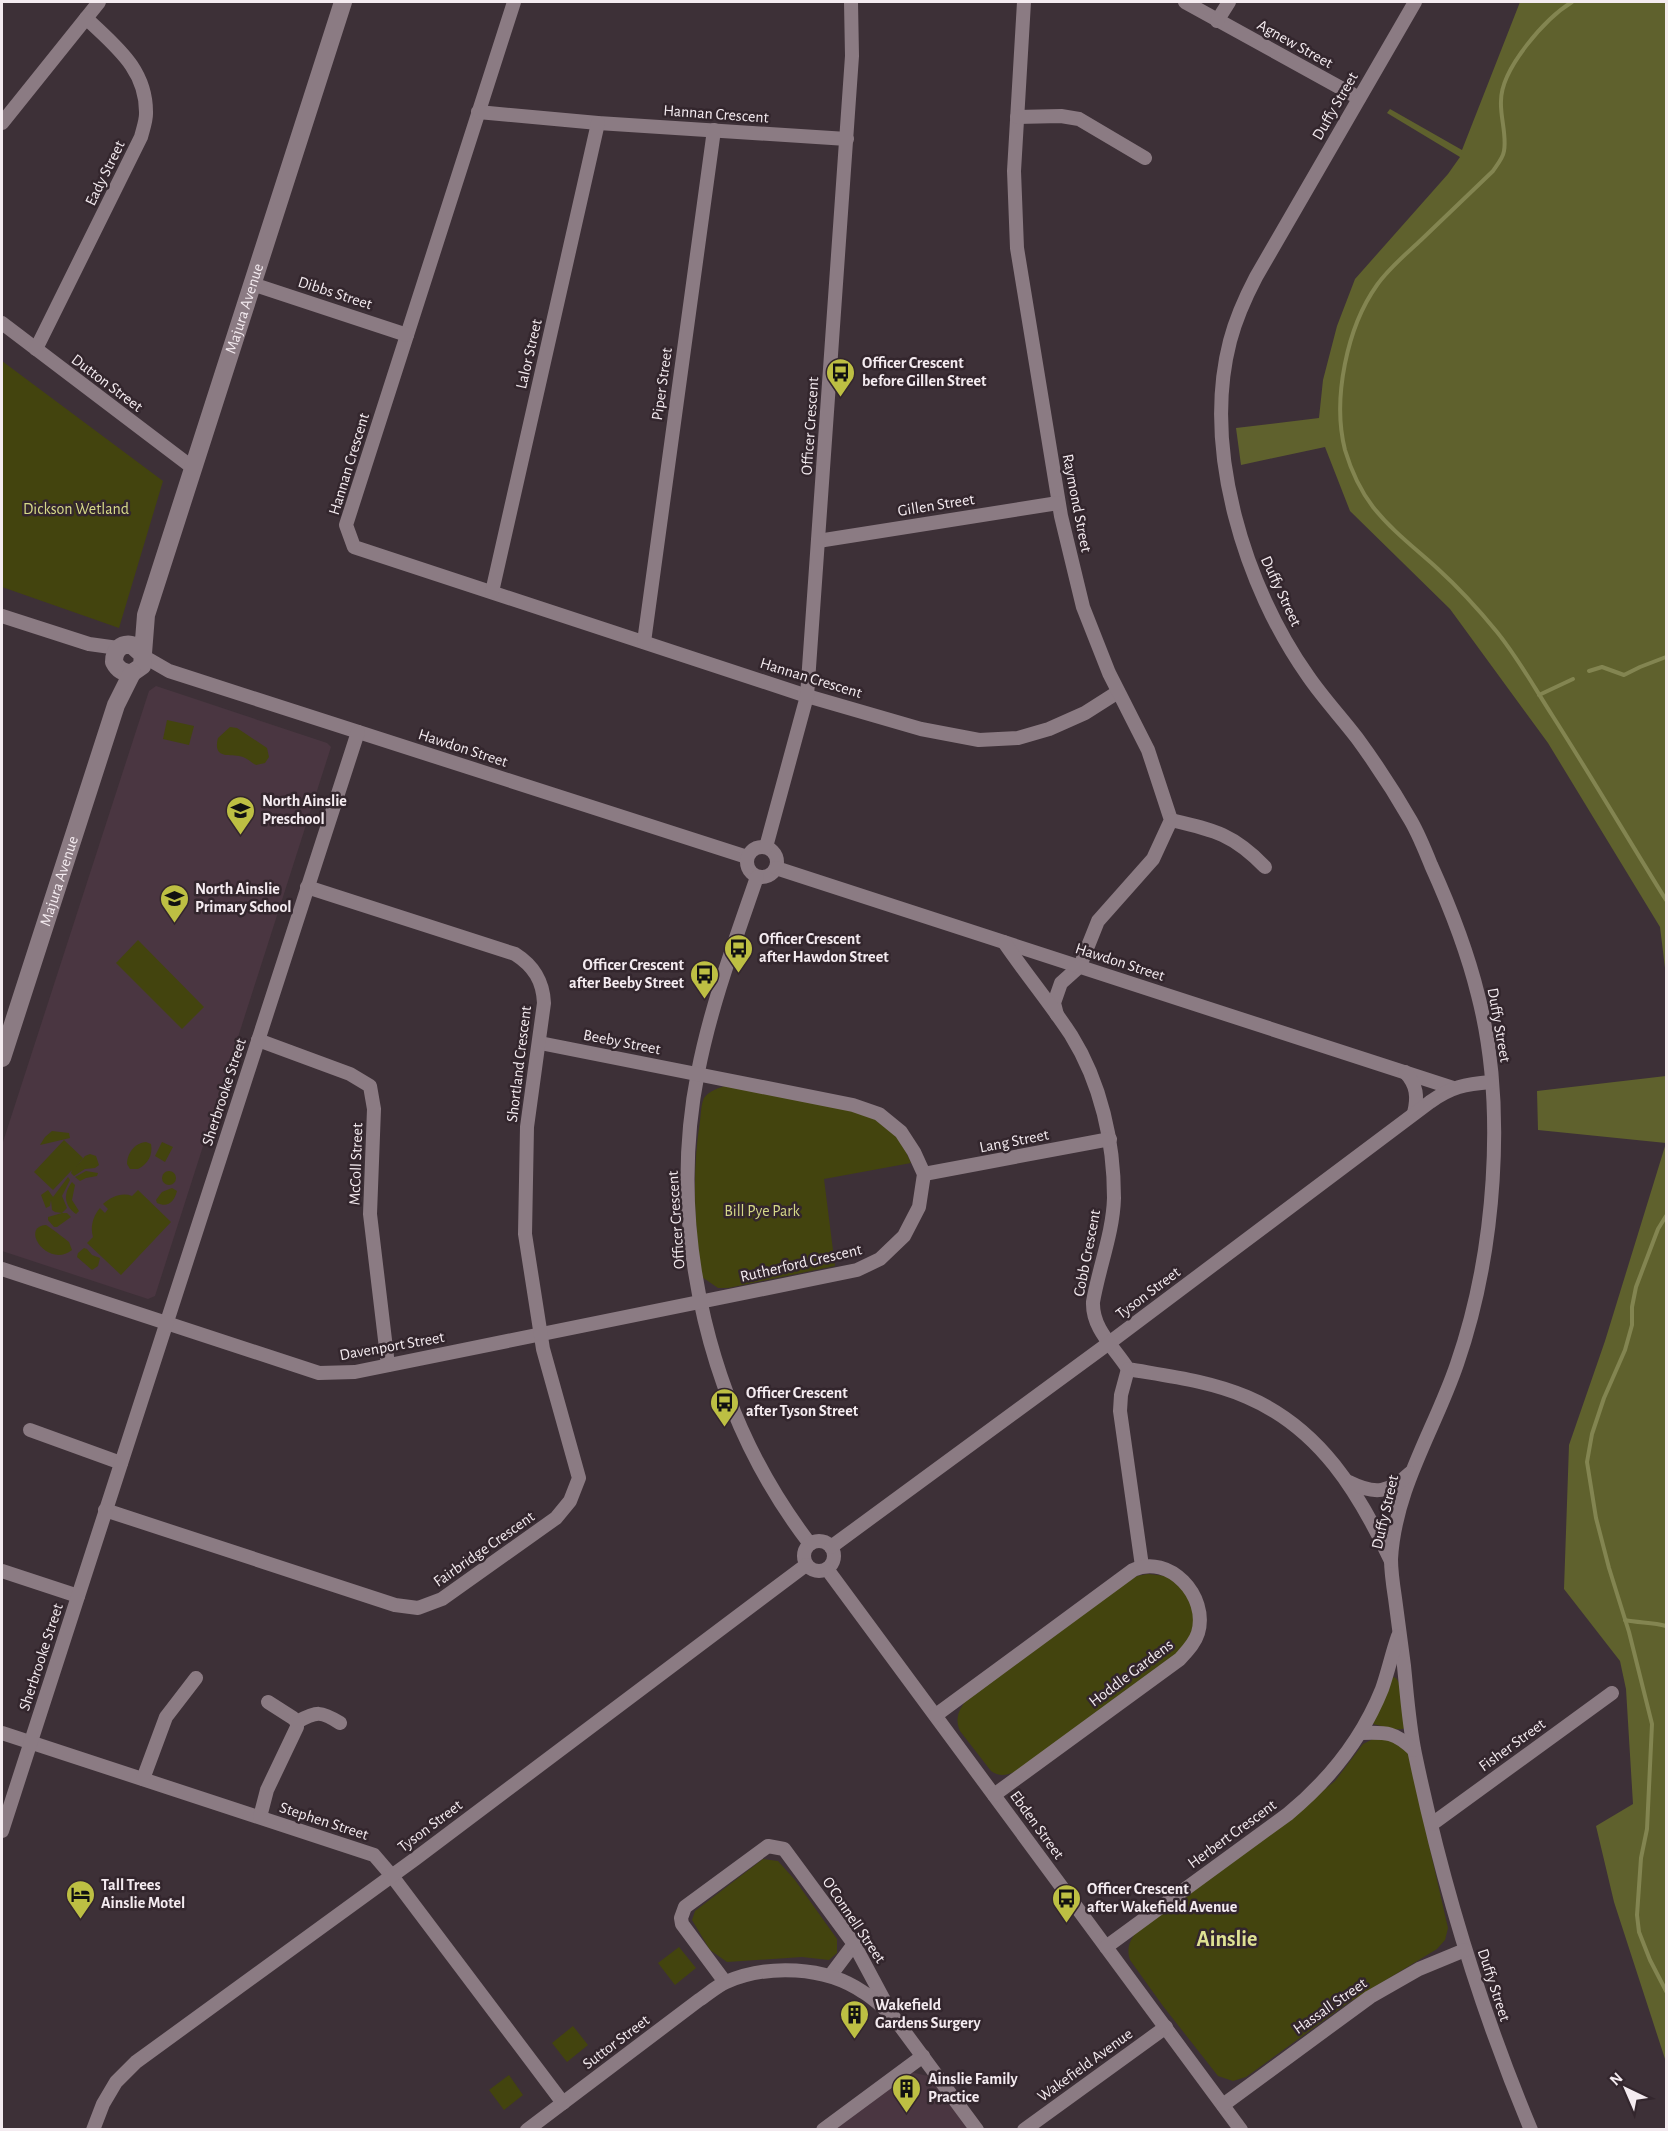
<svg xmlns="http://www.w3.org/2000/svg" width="1668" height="2131" font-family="'Alegreya Sans',sans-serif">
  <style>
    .built { fill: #4a3641 }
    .green { fill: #43440e }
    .forest { fill: #5f612d }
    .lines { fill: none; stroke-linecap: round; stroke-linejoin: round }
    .stream { stroke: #838551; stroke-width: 4 }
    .street { stroke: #8b7b83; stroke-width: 14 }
    .secondary { stroke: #8b7b83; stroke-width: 18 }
    .labels { text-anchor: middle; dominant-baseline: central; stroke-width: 5; stroke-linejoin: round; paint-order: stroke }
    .street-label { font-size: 16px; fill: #f4ebf0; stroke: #33262d }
    .poi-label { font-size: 16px; font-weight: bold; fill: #f4ebf0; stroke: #33262d; text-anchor: start }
    .park-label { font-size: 16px; fill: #d6d989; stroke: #33262d }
    .district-label { font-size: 22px; font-weight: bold; fill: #dee192; stroke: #33262d }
  </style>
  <rect width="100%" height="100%" fill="#3d3037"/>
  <g class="built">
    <polygon points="156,686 327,743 331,747 155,1296 148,1299 2,1251 2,1145 149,691"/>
    <polygon points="911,2072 928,2076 969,2129 826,2130"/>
  </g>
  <g class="green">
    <polygon points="2,361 163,481 119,628 2,587"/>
    <polygon points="167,720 194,726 189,745 163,739"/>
    <path d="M230,727L237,728L267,748L269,757L265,763L256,765C252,763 248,759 243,757C232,753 212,761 218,738Z"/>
    <polygon points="138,940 204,1007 182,1029 116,963"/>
    <path d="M728,1085C765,1092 858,1103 885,1125C898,1135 905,1149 911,1163L824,1179L835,1266L728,1288H718L702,1277C694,1225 692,1172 700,1121C701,1114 701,1104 704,1098C710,1090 719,1088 728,1085Z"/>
    <polygon points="52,1131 69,1133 70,1138 40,1145 45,1137"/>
    <polygon points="64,1140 83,1158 76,1167 85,1156 90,1154 96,1156 99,1165 95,1168 85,1169 74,1176 71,1173 72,1170 53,1190 34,1172"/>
    <path d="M146,1142L151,1144C153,1155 148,1164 138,1169H130L127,1164C127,1153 135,1143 146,1142Z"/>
    <polygon points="162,1142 173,1147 165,1162 155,1156"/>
    <polygon points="86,1171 98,1173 97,1176 86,1178 80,1181 75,1177"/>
    <circle cx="169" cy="1178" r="7"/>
    <polygon points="68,1177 70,1180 62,1196 67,1208 62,1213 67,1213 71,1217 57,1227 54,1227 48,1220 48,1217 62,1213 55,1212 52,1210 51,1200 50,1206 46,1208 41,1195 48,1190 53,1197"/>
    <path d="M72,1182L75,1185L72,1200L79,1211L76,1214C64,1205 63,1194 72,1182Z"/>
    <path d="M172,1188L177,1191C174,1202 168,1208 157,1203L156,1200L162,1192Z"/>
    <path d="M138,1190L171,1222L121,1275L87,1243L93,1237C90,1227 93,1216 100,1208L105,1213L108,1209L103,1204C111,1197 122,1192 132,1196Z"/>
    <path d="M46,1225C50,1227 64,1238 69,1242L72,1250C48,1269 19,1227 46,1225Z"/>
    <polygon points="84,1248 87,1249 92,1255 100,1258 98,1266 92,1270 77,1257 78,1253"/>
    <path d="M1148,1574L1166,1576L1181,1585L1194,1607L1193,1633L1178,1652L1015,1772C1007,1775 999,1777 991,1771L960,1731C955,1720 958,1711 965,1702L1125,1583L1137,1576Z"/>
    <path d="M1393,1677L1396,1678L1400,1684L1406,1728C1396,1732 1384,1726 1373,1724Z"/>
    <path d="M1377,1737C1389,1740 1400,1743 1408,1753L1448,1928L1445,1940L1437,1949L1348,2003L1246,2077L1233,2081L1218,2076L1163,2006L1130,1960C1126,1947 1130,1940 1138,1930L1298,1811L1335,1781L1363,1744Z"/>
    <polygon points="763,1859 778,1861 795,1880 837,1939 837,1953 829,1960 802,1957 727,1962 710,1950 692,1920 695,1911"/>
    <polygon points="679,1947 696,1968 675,1985 658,1963"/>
    <polygon points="573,2026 588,2045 567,2062 552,2043"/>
    <polygon points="509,2075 523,2095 504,2110 489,2090"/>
  </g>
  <g class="forest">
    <polygon points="1520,2 1666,2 1666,976 1660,927 1548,743 1450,609 1350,511 1325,447 1241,465 1236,428 1319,418 1323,380 1337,326 1355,279 1448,174 1460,157 1387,113 1390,109 1462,150"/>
    <polygon points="1666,1076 1666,2062 1614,1902 1596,1826 1633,1804 1626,1689 1620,1661 1564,1589 1569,1445 1605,1341 1666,1143 1538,1130 1537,1091"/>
  </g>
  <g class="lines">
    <g class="stream">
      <path d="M1572,2C1546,18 1501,68 1501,101C1500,117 1507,135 1504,151C1503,158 1497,165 1493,171C1469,194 1445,217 1421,240C1406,254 1389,268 1377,285C1347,327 1332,399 1345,450C1351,470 1360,490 1373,507C1392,531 1416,549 1438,569C1459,588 1479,610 1497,632C1518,658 1534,687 1552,715C1591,776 1628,839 1666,900"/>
      <polyline points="1589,671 1602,667 1624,675 1640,667 1666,657"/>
      <polyline points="1539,695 1573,679"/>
      <polyline points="1666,1216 1658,1229 1636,1287 1632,1307 1632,1325 1625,1350 1604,1398 1592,1434 1587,1462 1596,1518 1609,1568 1629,1632 1652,1724 1647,1829 1641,1858 1637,1915 1639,1932 1650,1960 1666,1991"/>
      <path d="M1625,1620C1639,1623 1653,1622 1666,1626"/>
    </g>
    <g class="street">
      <polyline points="514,2 346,525 354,547 807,696 921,729 979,740 1018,738 1049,729 1085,713 1118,692"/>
      <polyline points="1024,2 1014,171 1017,248 1061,516 1083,607 1109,673 1148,750 1171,820 1153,859 1098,921 1080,966 1061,983 1054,1003 1057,1015"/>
      <polyline points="1185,2 1359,98"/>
      <path d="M1415,2L1256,277C1245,298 1236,318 1230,341C1202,449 1245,587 1308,676C1323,698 1341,717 1357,738C1376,764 1395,793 1411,821C1419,835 1425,850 1431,865C1450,907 1467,950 1478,995C1507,1107 1495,1254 1457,1364C1435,1429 1395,1488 1391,1559C1391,1571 1393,1585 1395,1598C1398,1621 1401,1643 1404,1666C1407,1695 1409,1725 1415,1754C1442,1883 1480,2008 1531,2130"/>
      <polyline points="1217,21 1229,2"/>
      <polyline points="478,112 598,123 847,139"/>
      <polyline points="1017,117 1061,116 1079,119 1145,158"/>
      <polyline points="2,123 99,2"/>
      <polyline points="252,284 407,335"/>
      <polyline points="2,323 193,468"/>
      <path d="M36,349L141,137C143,129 146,121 146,114C147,69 115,46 86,18"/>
      <polyline points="818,541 1058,503"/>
      <polyline points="492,592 598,123"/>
      <polyline points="2,616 89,644 118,648"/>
      <polyline points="644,642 714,130"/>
      <polyline points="143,656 169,671 747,857"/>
      <path d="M1171,820C1214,830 1233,834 1265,867"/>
      <circle cx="762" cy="862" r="15"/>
      <polyline points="766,847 807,696 852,56 851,2"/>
      <polyline points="776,868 1453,1088"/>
      <path d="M757,877C735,941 711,1005 698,1072C666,1233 710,1414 810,1544"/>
      <path d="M1004,942C1025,973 1050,1003 1071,1035C1101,1083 1114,1142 1114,1198C1113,1233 1099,1267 1093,1302C1092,1329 1114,1347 1128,1369C1168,1376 1210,1381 1247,1397C1320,1428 1359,1493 1391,1561"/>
      <polyline points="258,1040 350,1074 370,1086 374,1109 370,1214 388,1365"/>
      <path d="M1405,1072C1417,1085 1418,1097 1414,1113"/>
      <polyline points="924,1174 1110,1139"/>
      <polyline points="2,1269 319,1373 355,1372 857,1270 880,1259 904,1236 919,1207 924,1174 914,1152 901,1132 879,1114 853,1105 540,1043"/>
      <polyline points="1128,1369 1121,1395 1120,1411 1142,1566"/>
      <polyline points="30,1430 121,1463"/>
      <path d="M1349,1482C1375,1495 1389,1493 1410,1473"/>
      <path d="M105,1510L395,1605L418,1608L442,1599L556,1518L570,1501L579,1478L543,1349L525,1234L527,1127L544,1003C543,981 534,966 515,954L307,887"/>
      <circle cx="819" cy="1556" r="15"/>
      <path d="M831,1547L1109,1343L1430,1102C1451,1087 1465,1084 1491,1082"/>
      <polyline points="827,1569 1241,2130"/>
      <polyline points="2,1571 78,1596"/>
      <polyline points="268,1702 293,1718 297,1722"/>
      <path d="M936,1715L1133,1570C1169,1553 1209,1596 1198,1633C1195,1643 1187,1651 1180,1659L994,1795"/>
      <polyline points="2,1733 374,1855 392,1876 563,2103"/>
      <path d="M1361,1733C1387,1732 1395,1732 1414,1750"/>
      <polyline points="143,1779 166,1717 196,1678"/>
      <path d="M260,1817L267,1790L297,1727V1722C317,1711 321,1711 340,1723"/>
      <polyline points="1432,1824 1612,1693"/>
      <polyline points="2,1831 358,732"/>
      <path d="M1106,1947L1288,1814C1329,1780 1362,1739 1382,1689C1388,1672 1392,1653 1398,1636"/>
      <polyline points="830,1976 854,1944"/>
      <polyline points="725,1982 682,1924 681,1918 685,1907 768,1846 784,1849 854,1944 892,2015 977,2130"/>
      <polyline points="1223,2105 1370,1997 1419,1969 1465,1950"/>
      <polyline points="93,2130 103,2104 116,2082 136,2062 415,1859 806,1565"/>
      <path d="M527,2130L699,2000C708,1994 717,1986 726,1982C768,1964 825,1966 863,1992C872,1997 880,2005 888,2012"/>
      <polyline points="823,2130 923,2056"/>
      <polyline points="1024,2130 1166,2027"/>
    </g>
    <g class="secondary">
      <path id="s1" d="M142,654L132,645C121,643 114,650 114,662C118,670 123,673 132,673L142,666L146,615L343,2"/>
      <path id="s2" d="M2,1058L116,705L132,673"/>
    </g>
  </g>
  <defs>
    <symbol id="bus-pin" viewBox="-11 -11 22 30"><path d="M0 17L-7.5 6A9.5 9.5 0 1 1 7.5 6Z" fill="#bdbf43" stroke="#33262d"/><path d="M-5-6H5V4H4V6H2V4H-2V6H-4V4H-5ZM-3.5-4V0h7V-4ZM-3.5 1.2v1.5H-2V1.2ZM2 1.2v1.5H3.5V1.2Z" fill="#111"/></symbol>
    <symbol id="school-pin" viewBox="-11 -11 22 30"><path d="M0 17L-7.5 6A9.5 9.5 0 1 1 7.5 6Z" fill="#bdbf43" stroke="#33262d"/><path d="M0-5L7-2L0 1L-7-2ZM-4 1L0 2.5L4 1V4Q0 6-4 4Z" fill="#111"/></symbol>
    <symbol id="hotel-pin" viewBox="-11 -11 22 30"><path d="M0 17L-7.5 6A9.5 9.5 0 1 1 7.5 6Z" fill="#bdbf43" stroke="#33262d"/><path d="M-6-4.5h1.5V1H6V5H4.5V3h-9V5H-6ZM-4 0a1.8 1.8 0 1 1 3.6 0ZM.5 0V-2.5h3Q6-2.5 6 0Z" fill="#111"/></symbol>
    <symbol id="building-pin" viewBox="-11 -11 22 30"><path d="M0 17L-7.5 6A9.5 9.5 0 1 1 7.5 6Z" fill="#bdbf43" stroke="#33262d"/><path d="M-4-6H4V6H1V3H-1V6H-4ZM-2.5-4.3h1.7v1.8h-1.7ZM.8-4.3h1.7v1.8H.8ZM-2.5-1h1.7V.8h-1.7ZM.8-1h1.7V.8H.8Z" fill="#111"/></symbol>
  </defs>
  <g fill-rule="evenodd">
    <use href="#bus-pin" x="824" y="356" width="33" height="45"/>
    <use href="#school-pin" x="224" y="794" width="33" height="45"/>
    <use href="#school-pin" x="158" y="882" width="33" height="45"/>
    <use href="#bus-pin" x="722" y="932" width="33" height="45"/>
    <use href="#bus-pin" x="688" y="958" width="33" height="45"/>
    <use href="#bus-pin" x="708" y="1386" width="33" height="45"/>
    <use href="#hotel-pin" x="64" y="1878" width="33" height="45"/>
    <use href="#bus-pin" x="1050" y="1882" width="33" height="45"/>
    <use href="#building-pin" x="838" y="1998" width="33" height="45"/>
    <use href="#building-pin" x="890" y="2072" width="33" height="45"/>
  </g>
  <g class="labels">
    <g class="street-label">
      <text transform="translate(1295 44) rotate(29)">Agnew Street</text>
      <text transform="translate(1335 106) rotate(-60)">Duffy Street</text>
      <text transform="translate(716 114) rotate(4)">Hannan Crescent</text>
      <text transform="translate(105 173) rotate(-64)">Eady Street</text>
      <text transform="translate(335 293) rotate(18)">Dibbs Street</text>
      <text stroke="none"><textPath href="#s1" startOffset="450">Majura Avenue</textPath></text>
      <text transform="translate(529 354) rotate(-77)">Lalor Street</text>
      <text transform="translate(107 383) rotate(37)">Dutton Street</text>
      <text transform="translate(662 384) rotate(-82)">Piper Street</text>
      <text transform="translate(810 426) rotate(-86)">Officer Crescent</text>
      <text transform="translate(349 464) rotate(-73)">Hannan Crescent</text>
      <text transform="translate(1077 503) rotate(79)">Raymond Street</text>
      <text transform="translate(936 505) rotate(-9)">Gillen Street</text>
      <text transform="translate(1281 591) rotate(65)">Duffy Street</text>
      <text transform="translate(811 678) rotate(17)">Hannan Crescent</text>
      <text transform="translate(463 748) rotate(18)">Hawdon Street</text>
      <text stroke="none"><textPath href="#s2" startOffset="186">Majura Avenue</textPath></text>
      <text transform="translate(1120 962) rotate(18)">Hawdon Street</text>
      <text transform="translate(1499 1025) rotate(80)">Duffy Street</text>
      <text transform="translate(622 1042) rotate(11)">Beeby Street</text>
      <text transform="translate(519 1064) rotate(-83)">Shortland Crescent</text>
      <text transform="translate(224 1092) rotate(-72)">Sherbrooke Street</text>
      <text transform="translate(1014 1141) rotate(-11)">Lang Street</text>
      <text transform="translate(356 1164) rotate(-88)">McColl Street</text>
      <text transform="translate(676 1220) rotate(-94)">Officer Crescent</text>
      <text transform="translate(1087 1253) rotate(-79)">Cobb Crescent</text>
      <text transform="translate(801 1263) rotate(-13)">Rutherford Crescent</text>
      <text transform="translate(1148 1293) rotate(-37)">Tyson Street</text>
      <text transform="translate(392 1346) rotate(-10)">Davenport Street</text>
      <text transform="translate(1385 1512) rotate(-77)">Duffy Street</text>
      <text transform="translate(484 1549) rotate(-35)">Fairbridge Crescent</text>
      <text transform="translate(41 1657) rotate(-72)">Sherbrooke Street</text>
      <text transform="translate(1131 1673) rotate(-37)">Hoddle Gardens</text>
      <text transform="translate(1512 1745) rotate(-36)">Fisher Street</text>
      <text transform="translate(324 1821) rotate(18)">Stephen Street</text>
      <text transform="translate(1037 1825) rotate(54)">Ebden Street</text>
      <text transform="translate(430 1826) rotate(-37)">Tyson Street</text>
      <text transform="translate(1232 1834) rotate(-36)">Herbert Crescent</text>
      <text transform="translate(854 1920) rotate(56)">O'Connell Street</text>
      <text transform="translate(1494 1985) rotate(72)">Duffy Street</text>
      <text transform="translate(1330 2006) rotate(-35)">Hassall Street</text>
      <text transform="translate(616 2042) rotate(-37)">Suttor Street</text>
      <text transform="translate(1085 2065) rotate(-36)">Wakefield Avenue</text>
    </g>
    <g class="poi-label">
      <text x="862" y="363">Officer Crescent<tspan x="862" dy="18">before Gillen Street</tspan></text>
      <text x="262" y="801">North Ainslie<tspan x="262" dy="18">Preschool</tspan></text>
      <text x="195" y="889">North Ainslie<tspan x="195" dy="18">Primary School</tspan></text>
      <text x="759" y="939">Officer Crescent<tspan x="759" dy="18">after Hawdon Street</tspan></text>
      <text x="684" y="965" text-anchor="end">Officer Crescent<tspan x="684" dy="18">after Beeby Street</tspan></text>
      <text x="746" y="1393">Officer Crescent<tspan x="746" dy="18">after Tyson Street</tspan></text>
      <text x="101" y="1885">Tall Trees<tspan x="101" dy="18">Ainslie Motel</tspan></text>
      <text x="1087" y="1889">Officer Crescent<tspan x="1087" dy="18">after Wakefield Avenue</tspan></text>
      <text x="875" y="2005">Wakefield<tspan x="875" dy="18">Gardens Surgery</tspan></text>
      <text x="928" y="2079">Ainslie Family<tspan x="928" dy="18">Practice</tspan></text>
    </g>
    <g class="park-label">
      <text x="76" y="509">Dickson Wetland</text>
      <text x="762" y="1211">Bill Pye Park</text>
    </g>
    <g class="district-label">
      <text x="1227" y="1939">Ainslie</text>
    </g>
  </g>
  <rect width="1668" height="2131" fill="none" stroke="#f4ebf0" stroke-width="6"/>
  <g transform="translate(1626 2089) rotate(316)" stroke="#33262d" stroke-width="4.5" paint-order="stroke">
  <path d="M0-4.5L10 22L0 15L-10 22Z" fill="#f4ebf0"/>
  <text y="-9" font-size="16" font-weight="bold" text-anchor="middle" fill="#f4ebf0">N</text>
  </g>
</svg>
